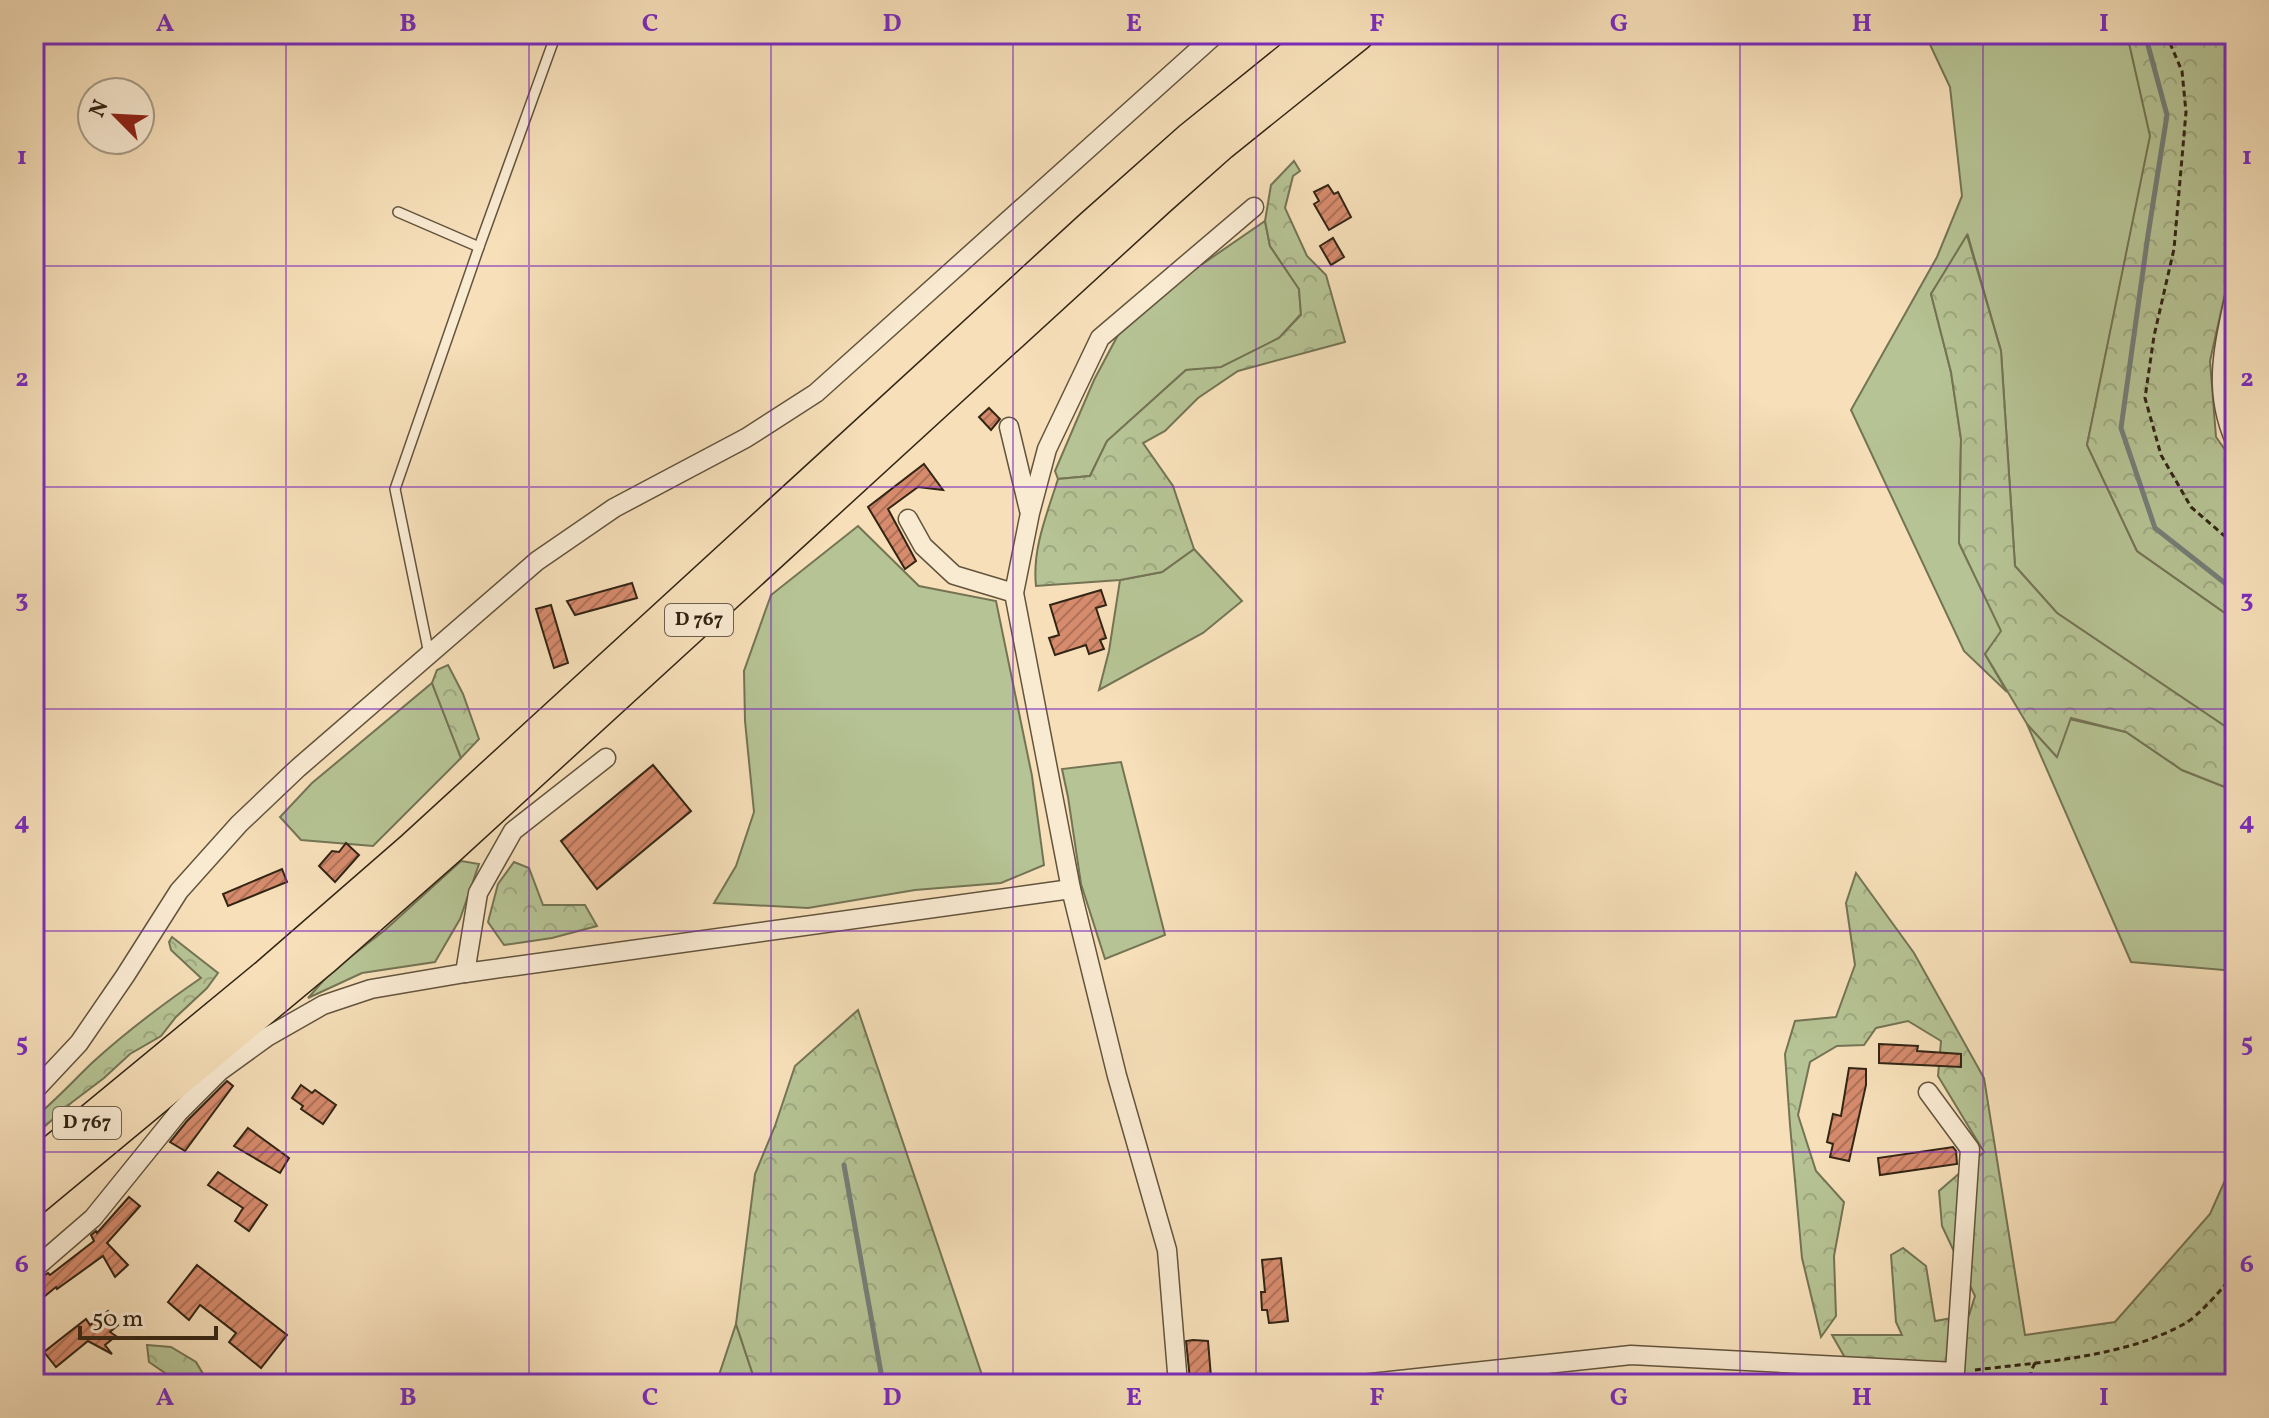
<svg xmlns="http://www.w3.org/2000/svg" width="2269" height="1418" font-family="Vollkorn,serif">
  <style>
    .grass { fill: #b6c394; stroke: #747454; stroke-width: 2 }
    .forest { fill: url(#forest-crowns); stroke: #747454; stroke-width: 2 }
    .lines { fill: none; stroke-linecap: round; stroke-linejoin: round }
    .stream { stroke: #747e77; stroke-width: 5 }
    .building { fill: url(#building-hatch); stroke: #322514; stroke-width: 2 }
    .lane-casing { stroke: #63543d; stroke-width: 12 }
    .street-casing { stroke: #63543d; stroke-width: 21 }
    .highway-casing { stroke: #322514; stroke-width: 35 }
    .path { stroke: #322514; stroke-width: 3; stroke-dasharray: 6 4; stroke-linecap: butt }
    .lane { stroke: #f9ead2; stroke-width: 9 }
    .street { stroke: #f9ead2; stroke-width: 18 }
    .highway { stroke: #f6dfb9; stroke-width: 32 }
    .grid { fill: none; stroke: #7b2cbf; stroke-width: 2; stroke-opacity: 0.55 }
    .labels { text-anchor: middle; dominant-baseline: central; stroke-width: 7; stroke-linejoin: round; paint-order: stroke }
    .shield { fill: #f9ead2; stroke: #6e604d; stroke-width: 2 }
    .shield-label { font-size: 20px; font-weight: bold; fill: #322514 }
    .neatline { fill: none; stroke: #7b2cbf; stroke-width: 3 }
    .grid-label { font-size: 26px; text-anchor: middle; font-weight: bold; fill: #7b2cbf }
  </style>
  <defs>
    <pattern id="forest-crowns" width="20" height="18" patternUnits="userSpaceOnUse" patternTransform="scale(2)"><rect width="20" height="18" fill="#b6c394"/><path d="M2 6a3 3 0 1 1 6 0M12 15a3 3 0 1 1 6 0" fill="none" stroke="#9da77f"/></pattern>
    <pattern id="building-hatch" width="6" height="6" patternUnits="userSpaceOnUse" patternTransform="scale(2)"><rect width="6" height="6" fill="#d68b6d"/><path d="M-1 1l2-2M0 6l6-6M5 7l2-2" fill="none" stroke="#ae7158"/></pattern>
  </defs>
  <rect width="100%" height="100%" fill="#f6dfb9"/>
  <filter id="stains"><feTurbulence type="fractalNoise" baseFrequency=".0025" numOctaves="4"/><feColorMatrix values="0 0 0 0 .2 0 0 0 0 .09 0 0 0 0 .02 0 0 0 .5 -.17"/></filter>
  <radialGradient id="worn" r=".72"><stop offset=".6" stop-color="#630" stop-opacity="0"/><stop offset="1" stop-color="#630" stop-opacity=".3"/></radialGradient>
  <g class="grass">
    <polygon points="1925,34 2127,34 2151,136 2087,445 2137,551 2235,620 2235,733 2057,613 2015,566 2001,351 1968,236 1931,294 1951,372 1961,439 1959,543 2002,631 1985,654 2007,692 1964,651 1851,410 1937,257 1962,196 1950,87"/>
    <polygon points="1265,221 1270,246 1299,289 1301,314 1279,338 1221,368 1186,370 1107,441 1090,476 1058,479 1055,471 1094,380 1118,335 1185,276"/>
    <polygon points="858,526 919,586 996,601 1032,776 1044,865 1001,883 915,890 808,908 714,903 736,866 754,812 745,721 744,671 771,595"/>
    <polygon points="1194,549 1242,601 1203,633 1099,690 1109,651 1120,580 1162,572"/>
    <polygon points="432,683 461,758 373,846 301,840 280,817 312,783"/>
    <polygon points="2065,718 2126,732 2182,770 2235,791 2235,971 2131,962 2027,724 2056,756"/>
    <polygon points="1121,762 1165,935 1105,959 1081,884 1068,797 1062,769"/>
    <polygon points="461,861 479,864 460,919 435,962 362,973 308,998 331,972 385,930"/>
    <polygon points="736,1324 756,1384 716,1384"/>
  </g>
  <g class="forest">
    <polygon points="2127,34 2235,34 2235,249 2210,361 2216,437 2235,464 2235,620 2137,551 2087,445 2150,136"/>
    <path d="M1294,161L1300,171L1293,176L1285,208L1307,256L1326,275L1345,342L1238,371L1198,398L1165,431L1143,443L1173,486L1194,549L1162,572L1120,580L1036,586C1032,549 1047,514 1058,479L1090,476L1107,441L1186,370L1221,367L1279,338L1301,315L1299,289L1270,246L1265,221L1271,185Z"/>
    <polygon points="1967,235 2001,351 2015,566 2057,613 2235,733 2235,791 2182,770 2126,732 2071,718 2057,757 2027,724 1985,654 2001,631 1959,543 1961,439 1951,372 1931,294"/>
    <polygon points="448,665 463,694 479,739 461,758 432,683 437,670"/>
    <polygon points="514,862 529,868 543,905 585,905 597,926 552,938 504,945 488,922 498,884"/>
    <polygon points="1856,873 1914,953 1984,1078 2025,1335 2115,1322 2210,1214 2235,1158 2235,1384 1860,1384 1832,1335 1902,1335 1896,1322 1891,1255 1903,1248 1926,1266 1935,1321 1969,1315 1975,1296 1942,1226 1939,1191 1984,1152 1938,1076 1941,1041 1908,1021 1876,1028 1864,1045 1837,1046 1810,1062 1798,1115 1816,1171 1844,1202 1834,1256 1836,1316 1821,1337 1802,1258 1790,1125 1785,1054 1795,1021 1836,1017 1855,965 1846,903"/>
    <path d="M172,937L218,973L207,988L176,1017L161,1036L130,1054L104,1078L71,1103L34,1136V1118C55,1101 73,1081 93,1062C127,1031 163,1004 201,978L171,950L169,942Z"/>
    <polygon points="858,1010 985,1384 756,1384 736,1324 755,1174 775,1126 795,1066"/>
    <polygon points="147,1345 171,1347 196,1362 209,1384 181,1384 149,1362"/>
  </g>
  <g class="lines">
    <g class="stream">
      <polyline points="2145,34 2167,115 2148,235 2121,428 2155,528 2235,591"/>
      <polyline points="844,1165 883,1384"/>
    </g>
  </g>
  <g class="building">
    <polygon points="1328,185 1334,194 1338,192 1351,217 1329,230 1314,204 1319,201 1314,192"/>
    <polygon points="1333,238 1344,257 1331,265 1320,246"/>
    <polygon points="989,408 1000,419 991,430 979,417"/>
    <polygon points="924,464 943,490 918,487 888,509 916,561 905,569 868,507"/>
    <polygon points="632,583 637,598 575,615 567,601"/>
    <polygon points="1101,590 1106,605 1096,608 1106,638 1100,640 1104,649 1089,654 1086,645 1055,655 1049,638 1059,635 1050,605"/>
    <polygon points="551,605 568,663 554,668 536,609"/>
    <polygon points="653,765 691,811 597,889 561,841"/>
    <polygon points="346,843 359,855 335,882 319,866 332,851 339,852"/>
    <polygon points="282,869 287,882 228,906 223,894"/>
    <polygon points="1879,1044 1918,1046 1917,1051 1961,1054 1961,1067 1879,1063"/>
    <polygon points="1849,1068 1866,1069 1866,1085 1849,1161 1830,1157 1833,1144 1827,1142 1833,1114 1841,1116"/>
    <polygon points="227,1081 233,1086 185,1151 170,1142 187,1121"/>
    <polygon points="301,1085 312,1093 315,1090 336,1105 323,1124 301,1109 303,1106 292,1098"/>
    <polygon points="248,1128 289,1158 280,1173 234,1146"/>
    <polygon points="1953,1147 1956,1151 1957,1164 1880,1175 1878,1158"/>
    <polygon points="218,1172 267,1205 249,1231 235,1221 243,1208 208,1185"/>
    <polygon points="129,1197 140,1206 107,1243 128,1265 115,1277 103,1256 57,1289 56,1287 34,1305 34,1282 48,1273 50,1275 94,1241 91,1235 96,1231 97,1233"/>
    <polygon points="1281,1258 1288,1321 1269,1323 1267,1310 1262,1310 1261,1292 1265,1292 1262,1260"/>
    <polygon points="197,1265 287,1335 261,1368 229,1342 236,1333 200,1305 189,1320 168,1302"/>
    <polygon points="108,1311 118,1325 110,1332 116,1336 105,1345 112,1354 88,1341 56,1367 44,1352 86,1319 90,1325"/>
    <polygon points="1193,1340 1208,1341 1211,1377 1190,1379 1186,1341"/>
    <polygon points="1755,1374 1787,1375 1786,1384 1754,1384"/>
  </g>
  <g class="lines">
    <defs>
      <g id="lane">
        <polyline points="398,212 479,247"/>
        <polyline points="429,654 395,489 479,247 556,34"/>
      </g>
      <g id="street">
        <path d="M2235,294C2224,347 2212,389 2235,441"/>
        <polyline points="1009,427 1029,510"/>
        <polyline points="908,519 923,546 954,575 1014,593"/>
        <polyline points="465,973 478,893 513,831 606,758"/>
        <polyline points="34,1091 79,1043 125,976 179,891 239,824 298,768 537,561 614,508 746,438 816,393 1216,34"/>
        <polyline points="34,1269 93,1218 178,1113 220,1071 267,1037 323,1005 371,989 465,973 1071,889"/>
        <polyline points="1178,1384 1167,1250 1117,1076 1071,889 1014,593 1030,513 1047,449 1100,338 1254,207"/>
        <polyline points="1362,1384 1631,1355 1955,1372 1970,1149 1928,1092"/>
      </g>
      <g id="highway">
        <polyline points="34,1167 267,975 413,848 1091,227 1190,139 1320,34"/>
        <polyline points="34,1199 323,959 448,849 1159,199 1221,144 1358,34"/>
      </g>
    </defs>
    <use href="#lane" class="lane-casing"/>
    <use href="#street" class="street-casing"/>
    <use href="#highway" class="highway-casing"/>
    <g class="path">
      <polyline points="2166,34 2182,71 2186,112 2174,249 2154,336 2145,398 2161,455 2191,507 2235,545"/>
      <polyline points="2035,1363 2031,1371 2030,1381 2038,1384"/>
      <path d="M1975,1370C2041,1362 2125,1357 2184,1324C2199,1316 2225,1286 2235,1272"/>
    </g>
    <use href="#lane" class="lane"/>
    <use href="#street" class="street"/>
    <use href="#highway" class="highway"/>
  </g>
  <path class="grid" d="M286,34V1384M529,34V1384M771,34V1384M1013,34V1384M1256,34V1384M1498,34V1384M1740,34V1384M1983,34V1384M34,266H2235M34,487H2235M34,709H2235M34,931H2235M34,1152H2235"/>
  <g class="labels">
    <g class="shield">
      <rect x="665" y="604" width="68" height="32" rx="6"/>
      <rect x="53" y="1107" width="68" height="32" rx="6"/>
    </g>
    <g class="shield-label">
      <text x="699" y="620">D 767</text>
      <text x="87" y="1123">D 767</text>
    </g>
  </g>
  <rect width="2269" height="1418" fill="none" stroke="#f6dfb9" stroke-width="88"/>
  <g transform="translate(116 116) rotate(294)"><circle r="38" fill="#f9ead2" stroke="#a99b86" stroke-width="2"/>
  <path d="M0-6L14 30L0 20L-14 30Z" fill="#8f2418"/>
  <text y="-12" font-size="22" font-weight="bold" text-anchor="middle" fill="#322514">N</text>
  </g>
  <path d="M80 1326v12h136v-12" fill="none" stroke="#322514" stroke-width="4"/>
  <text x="92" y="1326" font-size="24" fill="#322514" stroke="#f9ead2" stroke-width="6" paint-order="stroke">50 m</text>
  <rect x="44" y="44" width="2181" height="1330" class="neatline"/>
  <g class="grid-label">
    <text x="165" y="31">A</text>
    <text x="408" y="31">B</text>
    <text x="650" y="31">C</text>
    <text x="892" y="31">D</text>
    <text x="1134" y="31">E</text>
    <text x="1377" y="31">F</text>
    <text x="1619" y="31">G</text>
    <text x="1862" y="31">H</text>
    <text x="2104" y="31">I</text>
    <text x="22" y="164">1</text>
    <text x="2247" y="164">1</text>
    <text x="22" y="386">2</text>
    <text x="2247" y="386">2</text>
    <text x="22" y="607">3</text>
    <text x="2247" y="607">3</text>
    <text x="22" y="829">4</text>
    <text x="2247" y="829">4</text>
    <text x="22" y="1051">5</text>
    <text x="2247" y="1051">5</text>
    <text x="22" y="1272">6</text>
    <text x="2247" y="1272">6</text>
    <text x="165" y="1405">A</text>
    <text x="408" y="1405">B</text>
    <text x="650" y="1405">C</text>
    <text x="892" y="1405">D</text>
    <text x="1134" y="1405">E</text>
    <text x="1377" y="1405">F</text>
    <text x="1619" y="1405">G</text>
    <text x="1862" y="1405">H</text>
    <text x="2104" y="1405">I</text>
  </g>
  <rect width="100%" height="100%" filter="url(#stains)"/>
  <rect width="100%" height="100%" fill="url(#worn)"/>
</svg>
